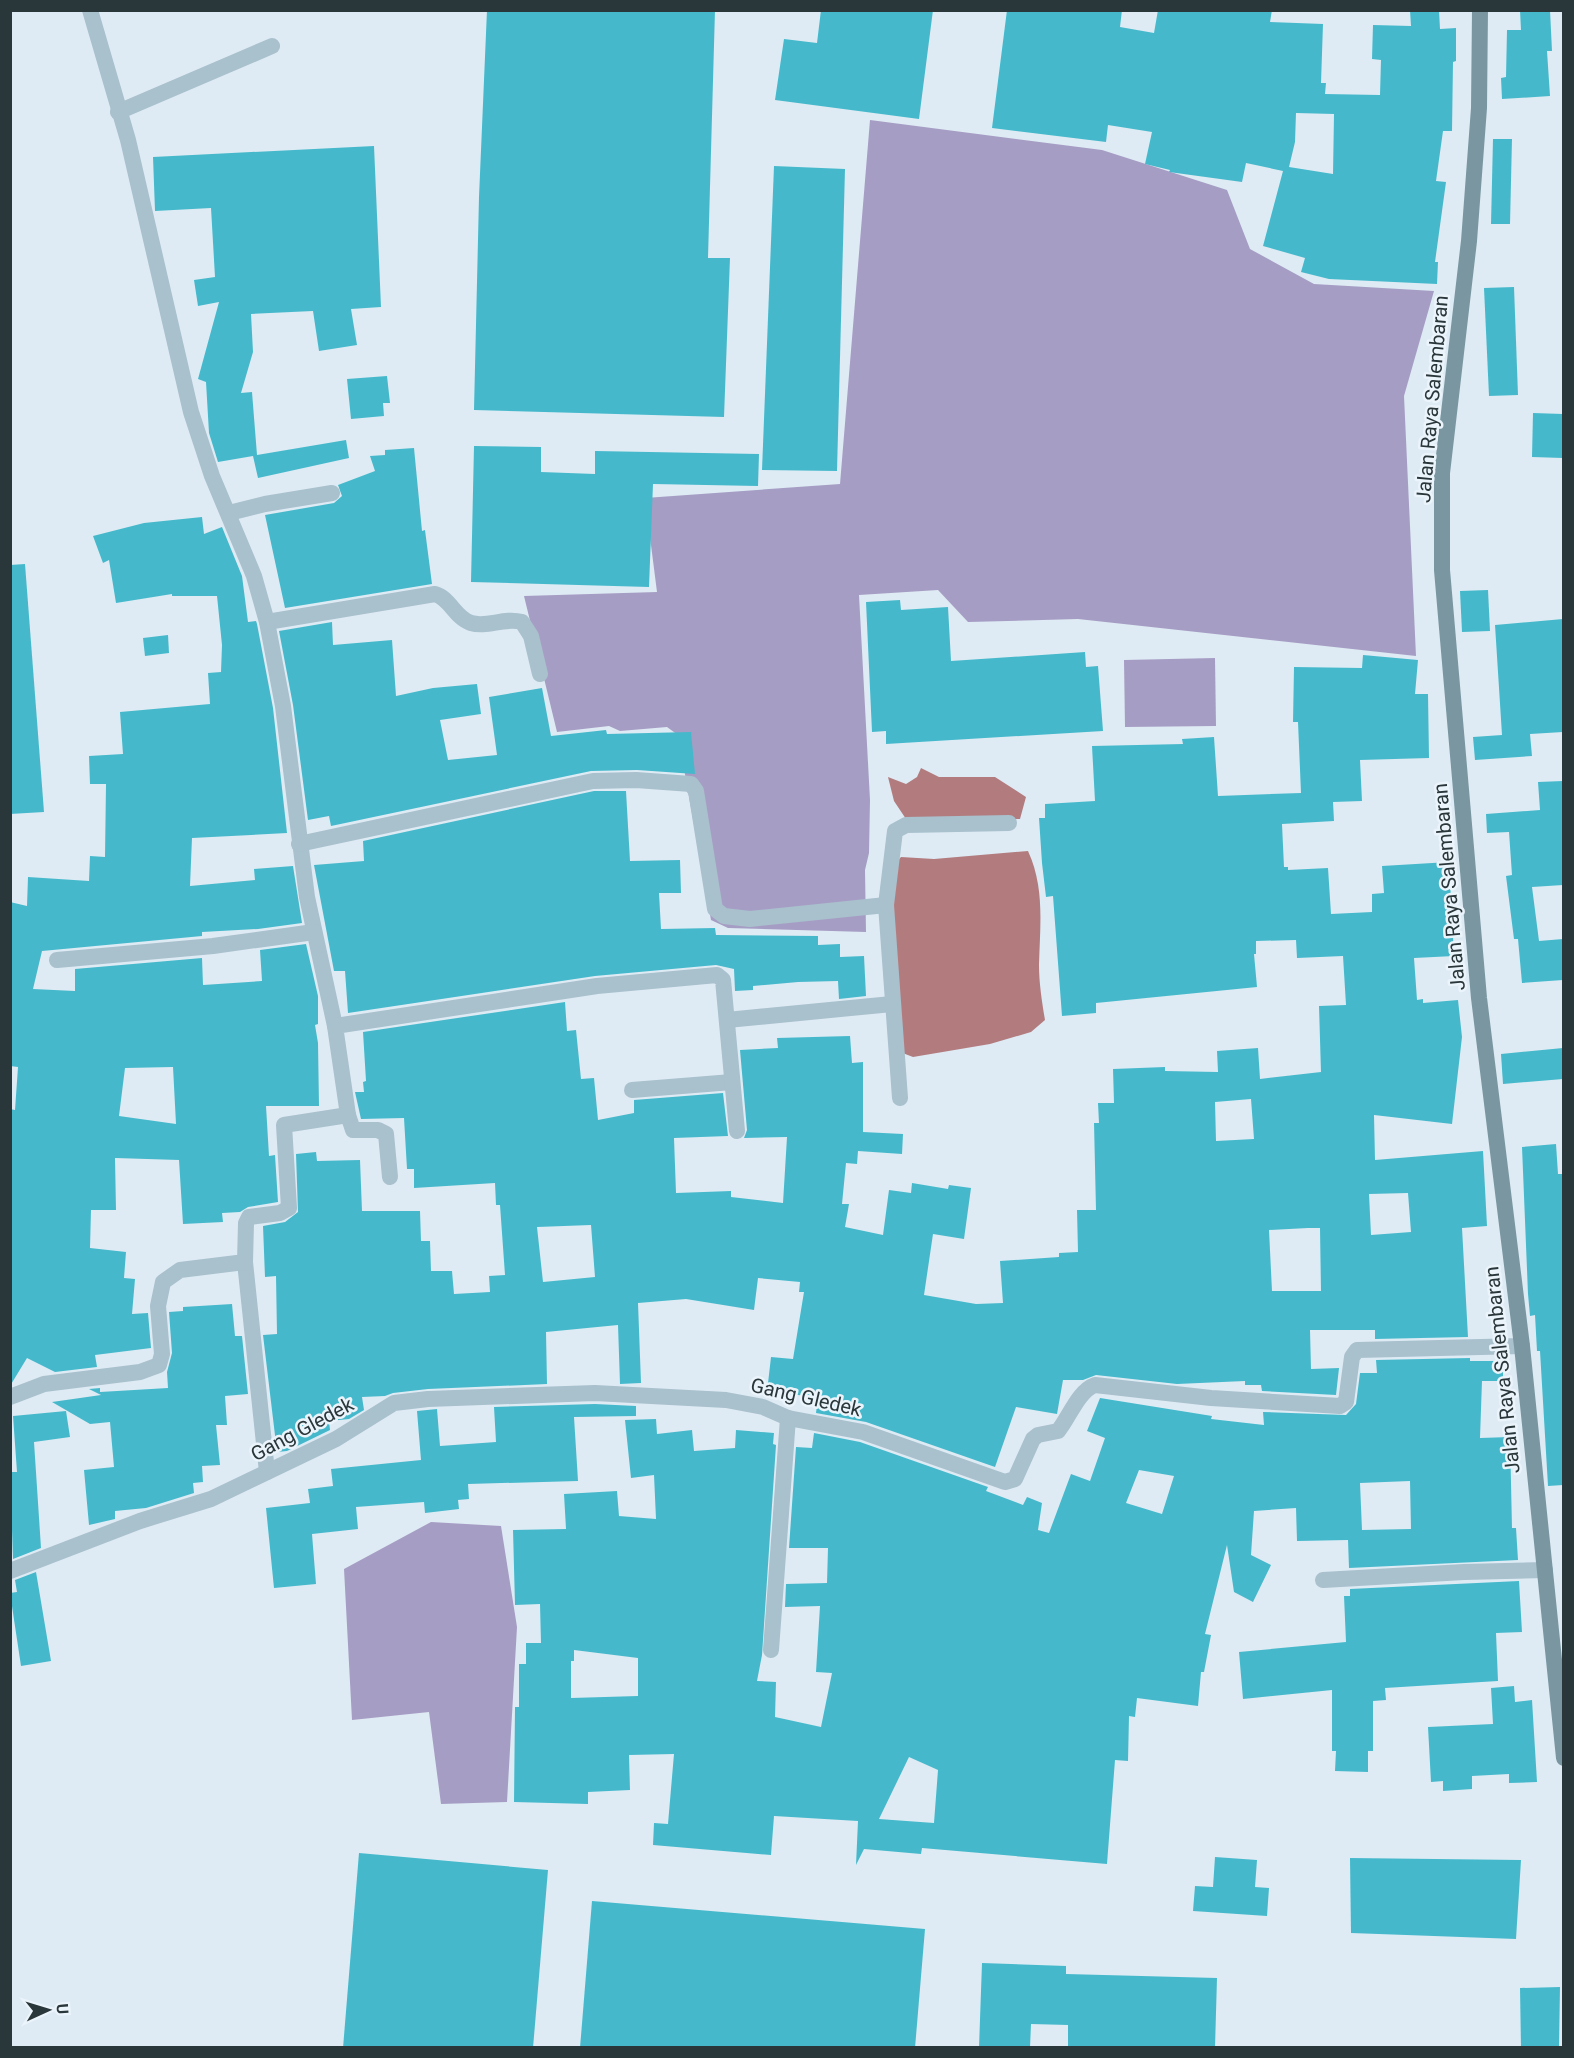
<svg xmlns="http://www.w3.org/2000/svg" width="1574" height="2058" font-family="Roboto,sans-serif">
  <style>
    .green { fill: #a69dc4 }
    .water { fill: #b27c7f }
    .building { fill: #45b9cb; fill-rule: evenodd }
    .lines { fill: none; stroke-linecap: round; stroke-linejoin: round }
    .minor { stroke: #a9c0cd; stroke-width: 16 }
    .secondary { stroke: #7a97a1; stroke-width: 16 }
    .labels { text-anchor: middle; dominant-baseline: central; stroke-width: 5; stroke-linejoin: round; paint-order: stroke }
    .street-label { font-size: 20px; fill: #29363a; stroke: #ebf4fb }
  </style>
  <rect width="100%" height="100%" fill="#deebf4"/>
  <g class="green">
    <polygon points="870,120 1102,150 1227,190 1250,249 1314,284 1434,291 1404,396 1416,656 1078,619 968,622 938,590 859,595 870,800 869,853 865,870 866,932 728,928 711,920 678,735 667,727 620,731 609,726 557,732 524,596 657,592 645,498 840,484"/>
    <polygon points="1215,658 1216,726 1125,727 1124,660"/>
    <polygon points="431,1522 501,1526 517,1627 507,1802 441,1804 429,1712 352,1720 344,1569"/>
  </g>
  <g class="water">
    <polygon points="921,768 939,777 995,777 1026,797 1020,819 908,822 894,801 888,777 906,784 917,777"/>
    <path d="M1028,851C1045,888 1040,925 1039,965C1039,983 1042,1002 1045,1020L1031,1032L990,1044L913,1057L900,1052L893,995L894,865L901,857L934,859Z"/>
  </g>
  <g class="building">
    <polygon points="487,10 715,10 708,258 730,258 724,417 474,410 479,197"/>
    <polygon points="821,10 933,10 919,119 775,100 784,39 817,43"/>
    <path d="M1007,10H1122L1120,27L1154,33L1158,10H1272L1270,22L1323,24L1321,83H1326L1325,94L1380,95L1381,60L1372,59L1373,25L1411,26L1410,10H1439L1440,29L1456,28V61L1453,62L1452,131H1443L1436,181L1446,182L1435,262H1438L1437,284L1329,279L1301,272L1305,258L1263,246L1283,171L1246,163L1242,182L1169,172L1170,170L1145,164L1152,132L1108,125L1106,142L992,128ZM1296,113L1334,114L1333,174L1289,167L1295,142Z"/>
    <polygon points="1520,10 1550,10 1552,51 1547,51 1550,96 1502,99 1501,78 1506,77 1507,30 1521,30"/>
    <polygon points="1493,139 1512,139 1510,224 1491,224"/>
    <polygon points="374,146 381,307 351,309 357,345 319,351 313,311 251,314 253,352 241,393 252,392 257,455 346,440 349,458 258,478 253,456 218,462 209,433 206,382 198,379 219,302 198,306 194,280 215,277 211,208 155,211 153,157"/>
    <polygon points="774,166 845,169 837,471 762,470"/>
    <polygon points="1514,287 1518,395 1489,396 1484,288"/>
    <polygon points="387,376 390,403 383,403 384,416 351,419 347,379"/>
    <polygon points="1533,413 1563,414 1563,458 1532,457"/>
    <polygon points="474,446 541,447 541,472 595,474 595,451 759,454 758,486 653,484 649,587 471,582"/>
    <polygon points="414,448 422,531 425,530 432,584 285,608 265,515 334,503 342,496 338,485 375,471 370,456 385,455 385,450"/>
    <path d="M202,517L204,534L222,527L242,576L248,622L256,621L257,624L273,708L287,833L192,838L190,886L255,880L254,869L293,866L302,923L258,929L202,932V936L42,951L33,989L75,991V969L202,958L203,985L262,981L260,950L306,944L318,996V1024L315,1025L318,1043L319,1106H266L269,1156L275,1155L278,1202L248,1207L240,1212L222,1213L223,1222L183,1224L179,1160L115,1158L116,1210H91L90,1248L126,1252L124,1278L135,1279L132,1314L148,1313L151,1348L95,1355L97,1367L55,1372L27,1358L10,1386V1109L15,1110L18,1067L10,1066V902L27,906L28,877L89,881L90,856L105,857L106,784H90L89,756L123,754L120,712L210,704L208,673L221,672L222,645L217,596H172V594L116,603L109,560L103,563L93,536L144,523ZM173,1067L176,1124L119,1116L125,1068Z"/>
    <polygon points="25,564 44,812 10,814 10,565"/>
    <polygon points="1488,590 1490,631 1462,632 1460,591"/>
    <polygon points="900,600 901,610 948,607 951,661 1085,652 1086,667 1098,666 1103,731 886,744 886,731 872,732 866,602"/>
    <polygon points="1563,619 1563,732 1530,734 1532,756 1475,760 1473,737 1502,735 1495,625"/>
    <polygon points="332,622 333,645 392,640 396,696 433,688 477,684 481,714 440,720 448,760 497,755 489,697 542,688 551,736 606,730 607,734 691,732 695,774 637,770 591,771 331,826 329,816 308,820 293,705 279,631"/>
    <polygon points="168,635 169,653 145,656 143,638"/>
    <path d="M1363,655L1418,660L1415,694H1428L1429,758L1360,760L1362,801L1333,802L1334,821L1282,824L1284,867H1288V870L1328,868L1331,914L1372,912V894L1384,893L1382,866L1449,862L1454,956L1414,958L1417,1000L1423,999V1003L1458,1000L1462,1037L1452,1124L1374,1115L1375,1160L1483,1151L1487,1226L1462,1228L1468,1337L1375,1339V1330H1310L1311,1369L1339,1368L1336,1395L1262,1391L1261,1385H1245V1381L1177,1384L1096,1375L1083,1380H1063L1057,1414L1016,1407L995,1467L866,1422L816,1413L818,1397L767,1392L771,1357L793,1359L804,1292H799L800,1282L758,1278L754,1310L686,1299L638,1303L641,1383L620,1384L618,1325L546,1332L547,1384L428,1389L393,1393L385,1396L362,1397L364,1410L349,1419L329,1421L330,1430L287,1451L277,1452L263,1335L277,1334L276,1276L265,1277L263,1226L285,1222L298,1212L296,1154L316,1152L317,1161L360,1160L362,1211H420L421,1241H430L431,1271H452L454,1294L490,1292L489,1276L505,1275L500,1205H496L495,1183L414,1188V1169H407L404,1118L361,1119L355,1092H364L363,1082L366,1081L363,1032L565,1002L567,1031L576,1030L581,1079L594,1078L598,1120L634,1113V1100L723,1093L728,1136L674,1138L676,1193L731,1191V1197L783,1203L787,1137L744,1138L747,1130L740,1050L778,1048L777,1038L850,1036L852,1063L863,1062V1132L903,1134L902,1154L858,1151L857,1164L846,1163L842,1204H849L845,1227L883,1235L889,1190L911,1193L912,1183L948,1189L949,1185L971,1188L964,1239L933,1234L924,1295L976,1304L1003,1303L1000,1261L1059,1257V1253L1078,1252L1077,1210H1096L1094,1123H1099L1098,1103H1114L1113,1069L1165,1067V1071L1218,1072L1217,1051L1258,1048L1260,1079L1321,1072L1319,1006L1346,1005L1343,956L1297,958L1296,940L1256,941V954H1254L1257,987L1096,1003V1013L1062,1016L1053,896L1046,897L1042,863L1039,818H1045V804L1095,801L1092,746L1183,744L1182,739L1214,737L1218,796L1301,793L1298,722H1293L1294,667L1362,668ZM1251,1099L1254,1139L1216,1141L1215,1102ZM1408,1193L1411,1232L1371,1235L1369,1194ZM591,1225L595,1277L543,1282L537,1227ZM1308,1228H1320L1321,1291H1272L1269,1230Z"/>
    <polygon points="1563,781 1563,885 1532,887 1539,941 1563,939 1563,980 1522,983 1518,939 1514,939 1506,876 1512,875 1509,832 1487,833 1486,814 1540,810 1538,782"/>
    <polygon points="594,791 626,791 630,861 680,860 681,893 659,893 661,929 715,928 716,935 818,936 818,945 840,944 840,957 864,956 866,996 839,999 838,981 798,982 753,986 753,990 735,991 734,969 716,965 595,976 348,1013 345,971 334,971 314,865 364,861 363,841"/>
    <polygon points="1563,1048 1563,1079 1503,1084 1501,1054"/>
    <polygon points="1556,1144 1558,1174 1563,1174 1563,1485 1548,1486 1540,1351 1537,1351 1535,1315 1530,1316 1528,1294 1522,1147"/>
    <polygon points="232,1304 235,1336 242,1336 248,1394 225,1396 227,1425 216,1425 220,1465 202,1466 203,1482 193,1483 194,1493 146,1508 115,1511 115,1519 89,1525 84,1470 114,1467 110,1422 90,1424 52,1402 101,1395 89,1389 100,1388 100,1392 168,1388 167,1372 172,1353 169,1312 183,1311 183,1307"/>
    <path d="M1470,1358V1361H1503V1381H1482L1480,1438L1510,1437L1512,1528H1516L1518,1560L1349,1568L1348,1540L1297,1541L1296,1508L1254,1511L1251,1555L1271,1565L1253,1602L1234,1592L1227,1545L1205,1634L1211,1635L1204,1672H1201L1198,1706L1137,1698L1135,1717L1129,1716L1128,1761L1115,1760L1107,1864L922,1848L921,1854L864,1849L856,1865L858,1821L774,1816L771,1855L653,1845L654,1823L668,1824L674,1754L629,1755L630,1790L588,1792V1804L514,1802L515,1707H519V1664H526V1643H541L540,1604L515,1605L513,1530L566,1529L564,1494L617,1491L619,1516L656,1519L654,1475L631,1478L625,1420L656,1419L657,1434L692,1430L694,1451L735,1448L736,1430L774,1433L773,1444L776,1445L762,1655L757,1681L776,1682L775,1717L821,1727L832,1673L816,1672L820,1606L785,1607L786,1584L827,1583L828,1548H789L796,1447L812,1448L814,1433L860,1442L988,1487L986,1491L1023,1505L1027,1497L1042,1503L1038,1530L1049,1533L1071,1474L1090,1481L1105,1438L1087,1431L1100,1398L1212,1416L1211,1419L1264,1425L1263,1412L1346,1415L1356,1404L1360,1373H1377L1376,1360ZM1139,1470L1174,1476L1162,1514L1126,1503ZM1410,1481L1411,1529L1362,1530L1360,1483ZM574,1650L638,1658V1696L571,1698V1661H574ZM909,1757L938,1770L934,1823L879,1819Z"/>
    <polygon points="595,1404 636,1406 636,1416 574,1417 578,1481 468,1484 469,1499 458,1500 459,1509 425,1513 424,1502 356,1507 358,1529 312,1534 316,1584 274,1588 266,1508 310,1503 308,1489 333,1486 331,1469 421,1460 417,1411 437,1409 440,1446 496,1442 494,1407"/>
    <polygon points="66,1411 70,1437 34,1442 41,1548 13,1559 10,1472 17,1472 13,1416"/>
    <polygon points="36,1572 51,1661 21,1666 10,1593 17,1592 15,1580"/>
    <polygon points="1519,1581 1522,1632 1496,1633 1498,1681 1385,1688 1386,1700 1373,1701 1373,1751 1368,1751 1368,1772 1335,1771 1336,1751 1332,1751 1332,1690 1243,1699 1239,1652 1346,1642 1344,1596 1350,1596 1350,1589"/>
    <polygon points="1514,1686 1515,1702 1532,1700 1537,1782 1509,1783 1509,1774 1472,1776 1472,1789 1443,1791 1443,1781 1431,1782 1428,1727 1493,1724 1491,1688"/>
    <polygon points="359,1853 548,1870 533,2048 343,2048"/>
    <polygon points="1215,1857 1257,1860 1255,1887 1269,1888 1267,1916 1193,1911 1195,1886 1213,1887"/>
    <polygon points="1350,1858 1521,1860 1516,1939 1351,1933"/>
    <polygon points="592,1901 925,1929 915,2048 580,2048"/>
    <polygon points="982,1963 1066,1966 1066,1974 1217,1978 1215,2048 1068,2048 1068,2025 1031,2024 1030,2048 979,2048"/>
    <polygon points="1560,1987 1559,2048 1521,2048 1520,1988"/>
  </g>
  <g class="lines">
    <g class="minor">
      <polyline points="90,10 128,140 191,412 212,476 254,576 267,622 283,706 307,897 335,1026"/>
      <polyline points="118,112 272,46"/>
      <polyline points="229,513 265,504 332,493"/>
      <path d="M267,622L435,594C450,598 455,618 471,623C487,628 504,617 522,622L531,636L540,674"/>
      <polyline points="299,844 593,781 636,780 691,784 696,791 715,909 724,916 750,919 886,905"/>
      <polyline points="57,960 213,946 314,932"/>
      <polyline points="727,1020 892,1004"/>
      <polyline points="632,1090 732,1082"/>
      <polyline points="900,1098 886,905 895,831 906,825 1009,823"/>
      <polyline points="348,1115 353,1130 378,1130 386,1134 390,1177"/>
      <polyline points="245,1262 267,1472"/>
      <polyline points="10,1397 44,1384 140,1372 159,1365 162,1354 158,1306 163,1282 180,1270 245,1262 246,1223 249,1217 280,1213 289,1208 284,1125 348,1115 335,1026 597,986 717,975 723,980 737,1131"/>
      <path d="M10,1571L140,1521L211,1499L336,1439L394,1403L428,1399L595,1393L726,1400L763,1407L788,1418L863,1432L1005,1482L1015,1479L1033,1439L1038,1435L1058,1431C1069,1418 1078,1391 1095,1385L1211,1398L1340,1406L1346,1402L1352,1357L1357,1350L1522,1346"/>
      <polyline points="1323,1580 1464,1572 1545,1570"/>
      <polyline points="771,1650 788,1418"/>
    </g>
    <polyline class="secondary" points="1480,10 1479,108 1469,241 1442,473 1442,570 1479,998 1522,1346 1564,1758"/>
  </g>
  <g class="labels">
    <g class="street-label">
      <text transform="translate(1432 399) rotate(-85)">Jalan Raya Salembaran</text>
      <text transform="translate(1449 887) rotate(-95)">Jalan Raya Salembaran</text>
      <text transform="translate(1502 1370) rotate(-96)">Jalan Raya Salembaran</text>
      <text transform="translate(806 1397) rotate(13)">Gang Gledek</text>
      <text transform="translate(302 1429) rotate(-28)">Gang Gledek</text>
    </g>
  </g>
  <rect width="1574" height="2058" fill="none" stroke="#29363a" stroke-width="24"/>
  <g transform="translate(48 2010) rotate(86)" stroke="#ebf4fb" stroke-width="4.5" paint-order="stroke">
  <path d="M0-4.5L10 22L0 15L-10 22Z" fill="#29363a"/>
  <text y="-9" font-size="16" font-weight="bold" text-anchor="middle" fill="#29363a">U</text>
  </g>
</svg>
